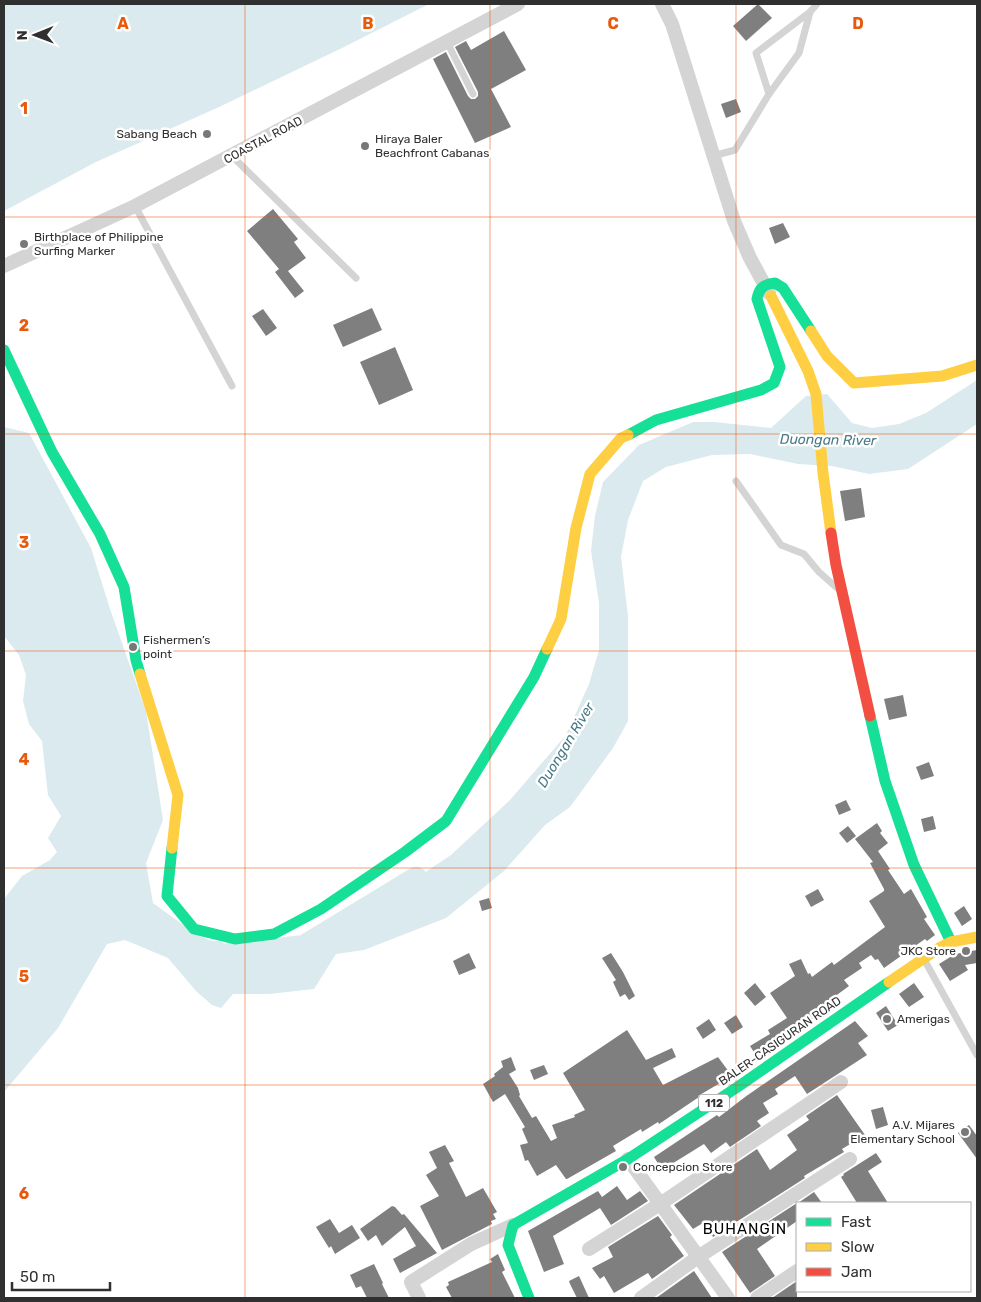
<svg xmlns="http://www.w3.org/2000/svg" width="981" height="1302" font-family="Rubik,sans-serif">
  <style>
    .water { fill: #dbeaee }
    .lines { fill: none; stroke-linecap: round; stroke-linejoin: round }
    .river { stroke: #dbeaee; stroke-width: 24 }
    .building { fill: #7f7f7f }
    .lane { stroke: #d4d4d4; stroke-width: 7 }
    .street { stroke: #d4d4d4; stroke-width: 14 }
    .fast { stroke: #16e098; stroke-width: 11 }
    .slow { stroke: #ffcf43; stroke-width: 11 }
    .jam { stroke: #f24e42; stroke-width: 11 }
    .grid { fill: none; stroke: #e8590c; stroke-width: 1; stroke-opacity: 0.55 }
    .poi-dot { fill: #787878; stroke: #fff; stroke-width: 2 }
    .labels { text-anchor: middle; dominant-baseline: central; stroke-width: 5; stroke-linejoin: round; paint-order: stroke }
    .shield { fill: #fff; stroke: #6e6e6e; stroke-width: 1 }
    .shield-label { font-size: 11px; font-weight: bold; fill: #303030 }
    .poi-label { font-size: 12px; fill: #303030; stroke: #fff; text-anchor: start }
    .street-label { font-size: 12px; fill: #303030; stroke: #fff }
    .water-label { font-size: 14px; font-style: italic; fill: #477a88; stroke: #fff }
    .quarter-label { font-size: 15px; letter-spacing: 1px; fill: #000; stroke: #fff }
    .grid-label { font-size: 16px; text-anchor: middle; font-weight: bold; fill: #e8590c; stroke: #fff; stroke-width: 5; stroke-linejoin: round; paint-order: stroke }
  </style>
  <rect width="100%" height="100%" fill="#fff"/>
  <g class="water">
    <polygon points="4,4 429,4 342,48 219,107 96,162 4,211"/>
    <polygon points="977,380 977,424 908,469 869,474 832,466 798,464 750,454 712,455 666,467 643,481 628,520 621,557 628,616 628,721 613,748 570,807 545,825 504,871 446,918 364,950 336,954 314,989 269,994 233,994 221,1008 212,1005 196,991 168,958 125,940 107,944 58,1028 4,1092 4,899 22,876 50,860 57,852 48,838 61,816 48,795 42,741 29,724 23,701 26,675 19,655 4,636 4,427 29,433 91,548 110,609 146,711 163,820 146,863 153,903 197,935 237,951 260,954 298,948 346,925 451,855 510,800 566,735 589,684 599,650 599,603 591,551 595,516 603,482 639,445 693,422 714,422 771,428 806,396 827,394 852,423 872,428 899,424 926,413"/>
  </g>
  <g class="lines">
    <polyline class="river" points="217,953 222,956 304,947 416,879"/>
  </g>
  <g class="building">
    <polygon points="758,4 772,18 746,41 733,26"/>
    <polygon points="504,31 526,70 491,89 511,127 475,143 433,59 446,52 468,96 471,99 475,99 478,96 478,92 455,47 466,41 471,50"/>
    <polygon points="736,99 741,112 726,118 721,104"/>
    <polygon points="273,209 298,239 294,242 306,258 288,271 304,291 295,298 275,272 279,269 247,231"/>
    <polygon points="783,223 790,237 775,244 769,228"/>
    <polygon points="372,308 382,330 343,347 333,325"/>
    <polygon points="263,309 277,328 266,336 252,316"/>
    <polygon points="395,347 413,390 379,405 360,362"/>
    <polygon points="861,488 865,517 845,521 840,491"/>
    <polygon points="903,695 907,716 889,720 884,699"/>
    <polygon points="929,762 934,776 921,780 916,767"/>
    <polygon points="846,800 851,810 839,815 835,805"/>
    <polygon points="933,816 936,829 924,832 921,819"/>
    <polygon points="877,823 882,831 880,833 888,843 878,851 890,869 888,870 904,894 911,889 927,917 924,919 935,935 927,941 925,939 884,968 878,959 875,960 871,955 859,963 862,968 844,980 849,986 830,1000 833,1003 823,1011 824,1012 757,1057 750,1046 770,1034 768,1030 787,1018 770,993 795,976 789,964 801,959 808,974 810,973 812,977 832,962 834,965 885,927 869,901 884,891 884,889 870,863 873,862 855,839"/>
    <polygon points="848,826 856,836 847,843 839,833"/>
    <polygon points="818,889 824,900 811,907 805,896"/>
    <polygon points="489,898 492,908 482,911 479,901"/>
    <polygon points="964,906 972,919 962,926 954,913"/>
    <polygon points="977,950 977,963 965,965 968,970 950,981 939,964 955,954"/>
    <polygon points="469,953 476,968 459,975 453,961"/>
    <polygon points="611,953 623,972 635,996 629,1000 625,994 620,997 613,982 616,980 602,958"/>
    <polygon points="755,983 766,997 755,1006 744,993"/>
    <polygon points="914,983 924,997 909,1007 899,994"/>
    <polygon points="886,1006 898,1025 888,1031 876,1013"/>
    <polygon points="736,1015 743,1027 732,1034 724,1023"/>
    <polygon points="709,1019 716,1030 703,1039 696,1028"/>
    <polygon points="855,1021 868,1036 858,1043 867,1055 807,1094 795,1076 775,1089 778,1094 763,1103 769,1113 757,1121 761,1126 730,1147 726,1142 711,1153 704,1144 662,1170 654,1157 717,1115 719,1117 745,1097"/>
    <polygon points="627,1030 646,1060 672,1048 676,1057 653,1068 663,1085 718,1057 732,1076 698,1096 699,1097 659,1124 658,1122 642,1132 641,1129 613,1146 616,1151 567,1179 566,1179 556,1165 537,1176 528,1160 525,1161 520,1145 528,1143 522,1129 525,1127 505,1094 493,1102 483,1084 495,1076 494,1074 503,1067 501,1061 511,1057 516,1070 509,1074 518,1088 520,1095 519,1096 532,1118 536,1116 551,1141 557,1138 552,1125 575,1117 574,1115 585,1110 563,1073"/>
    <polygon points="544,1065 548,1074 534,1080 530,1070"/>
    <polygon points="837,1095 865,1135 842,1149 844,1152 804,1176 805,1178 713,1237 703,1223 693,1229 674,1205 757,1149 770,1170 797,1150 787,1135 809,1120 806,1116"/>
    <polygon points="883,1107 888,1125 876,1129 871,1110"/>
    <polygon points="969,1125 977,1136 977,1159 958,1133"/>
    <polygon points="445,1145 454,1161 449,1163 466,1197 483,1188 497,1212 493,1214 496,1219 491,1221 492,1224 442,1250 420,1206 439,1196 426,1175 437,1168 429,1152"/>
    <polygon points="876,1153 882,1162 868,1171 888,1203 857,1203 841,1177 844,1175 843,1174"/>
    <polygon points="617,1186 627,1200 640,1191 648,1201 611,1225 600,1208 553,1236 564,1264 544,1272 528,1231 598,1191 602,1197"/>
    <polygon points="814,1192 822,1203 798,1203"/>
    <polygon points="797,1203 797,1221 757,1249 775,1276 750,1293 722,1252"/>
    <polygon points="392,1206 395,1207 402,1215 404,1214 437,1253 400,1273 393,1259 416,1246 405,1227 382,1246 376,1235 368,1241 360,1229"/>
    <polygon points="658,1216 672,1235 670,1237 684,1256 652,1279 648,1273 614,1293 604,1276 600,1279 592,1268 613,1257 608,1247"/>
    <polygon points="330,1219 339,1233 352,1225 360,1238 335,1254 331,1246 329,1248 316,1227"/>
    <polygon points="498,1254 505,1270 502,1272 515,1298 452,1298 446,1287 449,1285 448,1282 492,1262 490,1259"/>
    <polygon points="374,1264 383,1283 382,1284 389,1298 367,1298 361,1286 356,1288 350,1275"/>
    <polygon points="694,1271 712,1298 656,1298"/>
    <polygon points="579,1276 589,1298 577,1298 570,1284 569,1281"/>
    <polygon points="797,1281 797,1298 772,1298"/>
  </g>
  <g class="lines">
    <g class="lane">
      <polyline points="447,42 473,94"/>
      <polyline points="769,94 756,53 810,12 817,4"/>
      <polyline points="232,156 356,278"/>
      <polyline points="713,156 735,150 769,94 799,53 810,12"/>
      <polyline points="135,206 232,386"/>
      <polyline points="736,481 781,545 804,554 819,572 837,588"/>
      <polyline points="925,961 977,1055"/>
    </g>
    <g class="street">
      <polyline points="662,4 672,24 734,221 750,258 769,293"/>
      <polyline points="4,266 135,206 518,4"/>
      <polyline points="628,1159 728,1298"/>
      <polyline points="589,1249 660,1204 841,1082"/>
      <polyline points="419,1298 411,1282 471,1244 513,1225"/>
      <polyline points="641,1298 698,1257 850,1159"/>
      <polyline points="757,1298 797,1271"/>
    </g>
    <g class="fast">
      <polyline points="4,350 52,452 100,534 124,587 136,660 140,674"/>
      <path d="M628,435L656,420L761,390L774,383L780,367L757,299C759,288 764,284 775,283L783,288L811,331"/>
      <polyline points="870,716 885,781 914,865 951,942"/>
      <polyline points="172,848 167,896 194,929 235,939 274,934 321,909 405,852 446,821 534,677 547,649"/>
      <polyline points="529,1298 508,1245 513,1225 628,1159 739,1086 889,982"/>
    </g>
    <g class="slow">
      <polyline points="771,296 808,371 816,394 823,473 831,533"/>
      <polyline points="811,331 827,356 854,383 942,376 977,365"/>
      <polyline points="547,649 561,619 576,528 590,474 621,438 628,435"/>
      <polyline points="140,674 178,795 172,848"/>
      <polyline points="889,982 939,948 951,942 977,937"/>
    </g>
    <polyline class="jam" points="831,533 836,565 870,716"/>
  </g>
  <path class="grid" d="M245,4V1298M490,4V1298M736,4V1298M4,217H977M4,434H977M4,651H977M4,868H977M4,1085H977"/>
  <g class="poi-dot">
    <circle cx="207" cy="134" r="5"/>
    <circle cx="365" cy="146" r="5"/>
    <circle cx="24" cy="244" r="5"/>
    <circle cx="133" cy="647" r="5"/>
    <circle cx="966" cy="951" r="5"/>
    <circle cx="887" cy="1019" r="5"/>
    <circle cx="965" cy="1132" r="5"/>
    <circle cx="623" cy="1167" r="5"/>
  </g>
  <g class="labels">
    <rect class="shield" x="699" y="1094.5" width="30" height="17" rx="4"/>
    <g class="shield-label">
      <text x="714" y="1103">112</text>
    </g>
    <g class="poi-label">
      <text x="197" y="134" text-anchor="end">Sabang Beach</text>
      <text x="375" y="139">Hiraya Baler<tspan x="375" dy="14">Beachfront Cabanas</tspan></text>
      <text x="34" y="237">Birthplace of Philippine<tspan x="34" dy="14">Surfing Marker</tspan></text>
      <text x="143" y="640">Fishermen’s<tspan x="143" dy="14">point</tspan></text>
      <text x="956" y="951" text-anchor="end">JKC Store</text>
      <text x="897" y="1019">Amerigas</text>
      <text x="955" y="1125" text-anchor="end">A.V. Mijares<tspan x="955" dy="14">Elementary School</tspan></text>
      <text x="633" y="1167">Concepcion Store</text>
    </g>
    <g class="street-label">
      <text transform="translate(263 140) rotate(-28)">COASTAL ROAD</text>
      <text transform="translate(780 1041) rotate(-35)">BALER-CASIGURAN ROAD</text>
    </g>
    <g class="water-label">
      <text transform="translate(828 440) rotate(1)">Duongan River</text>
      <text transform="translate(566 745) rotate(-59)">Duongan River</text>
    </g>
    <g class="quarter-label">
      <text x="745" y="1229">BUHANGIN</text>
    </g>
  </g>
  <g class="grid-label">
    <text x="123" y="29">A</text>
    <text x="368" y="29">B</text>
    <text x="613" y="29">C</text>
    <text x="858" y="29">D</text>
    <text x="24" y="114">1</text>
    <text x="24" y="331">2</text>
    <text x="24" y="548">3</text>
    <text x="24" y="765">4</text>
    <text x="24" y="982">5</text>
    <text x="24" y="1199">6</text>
  </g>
  <rect width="981" height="1302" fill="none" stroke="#303030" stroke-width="10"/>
  <rect x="796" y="1202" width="175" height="90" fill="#ffffff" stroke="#acacac"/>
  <rect x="806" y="1218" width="25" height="8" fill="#16e098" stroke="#acacac"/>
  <text x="841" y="1227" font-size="15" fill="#303030">Fast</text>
  <rect x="806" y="1243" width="25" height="8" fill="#ffcf43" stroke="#acacac"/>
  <text x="841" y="1252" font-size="15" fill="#303030">Slow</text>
  <rect x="806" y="1268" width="25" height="8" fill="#f24e42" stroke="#acacac"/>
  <text x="841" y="1277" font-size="15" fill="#303030">Jam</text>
  <g transform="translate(35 35) rotate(269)" stroke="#ffffff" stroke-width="4" paint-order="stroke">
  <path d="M0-4L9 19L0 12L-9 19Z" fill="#303030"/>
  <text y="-8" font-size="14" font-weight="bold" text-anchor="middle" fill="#303030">N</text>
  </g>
  <path d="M12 1282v8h98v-8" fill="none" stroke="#303030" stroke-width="2.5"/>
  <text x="20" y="1282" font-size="15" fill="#303030" stroke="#ffffff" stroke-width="4" paint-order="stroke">50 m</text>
</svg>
